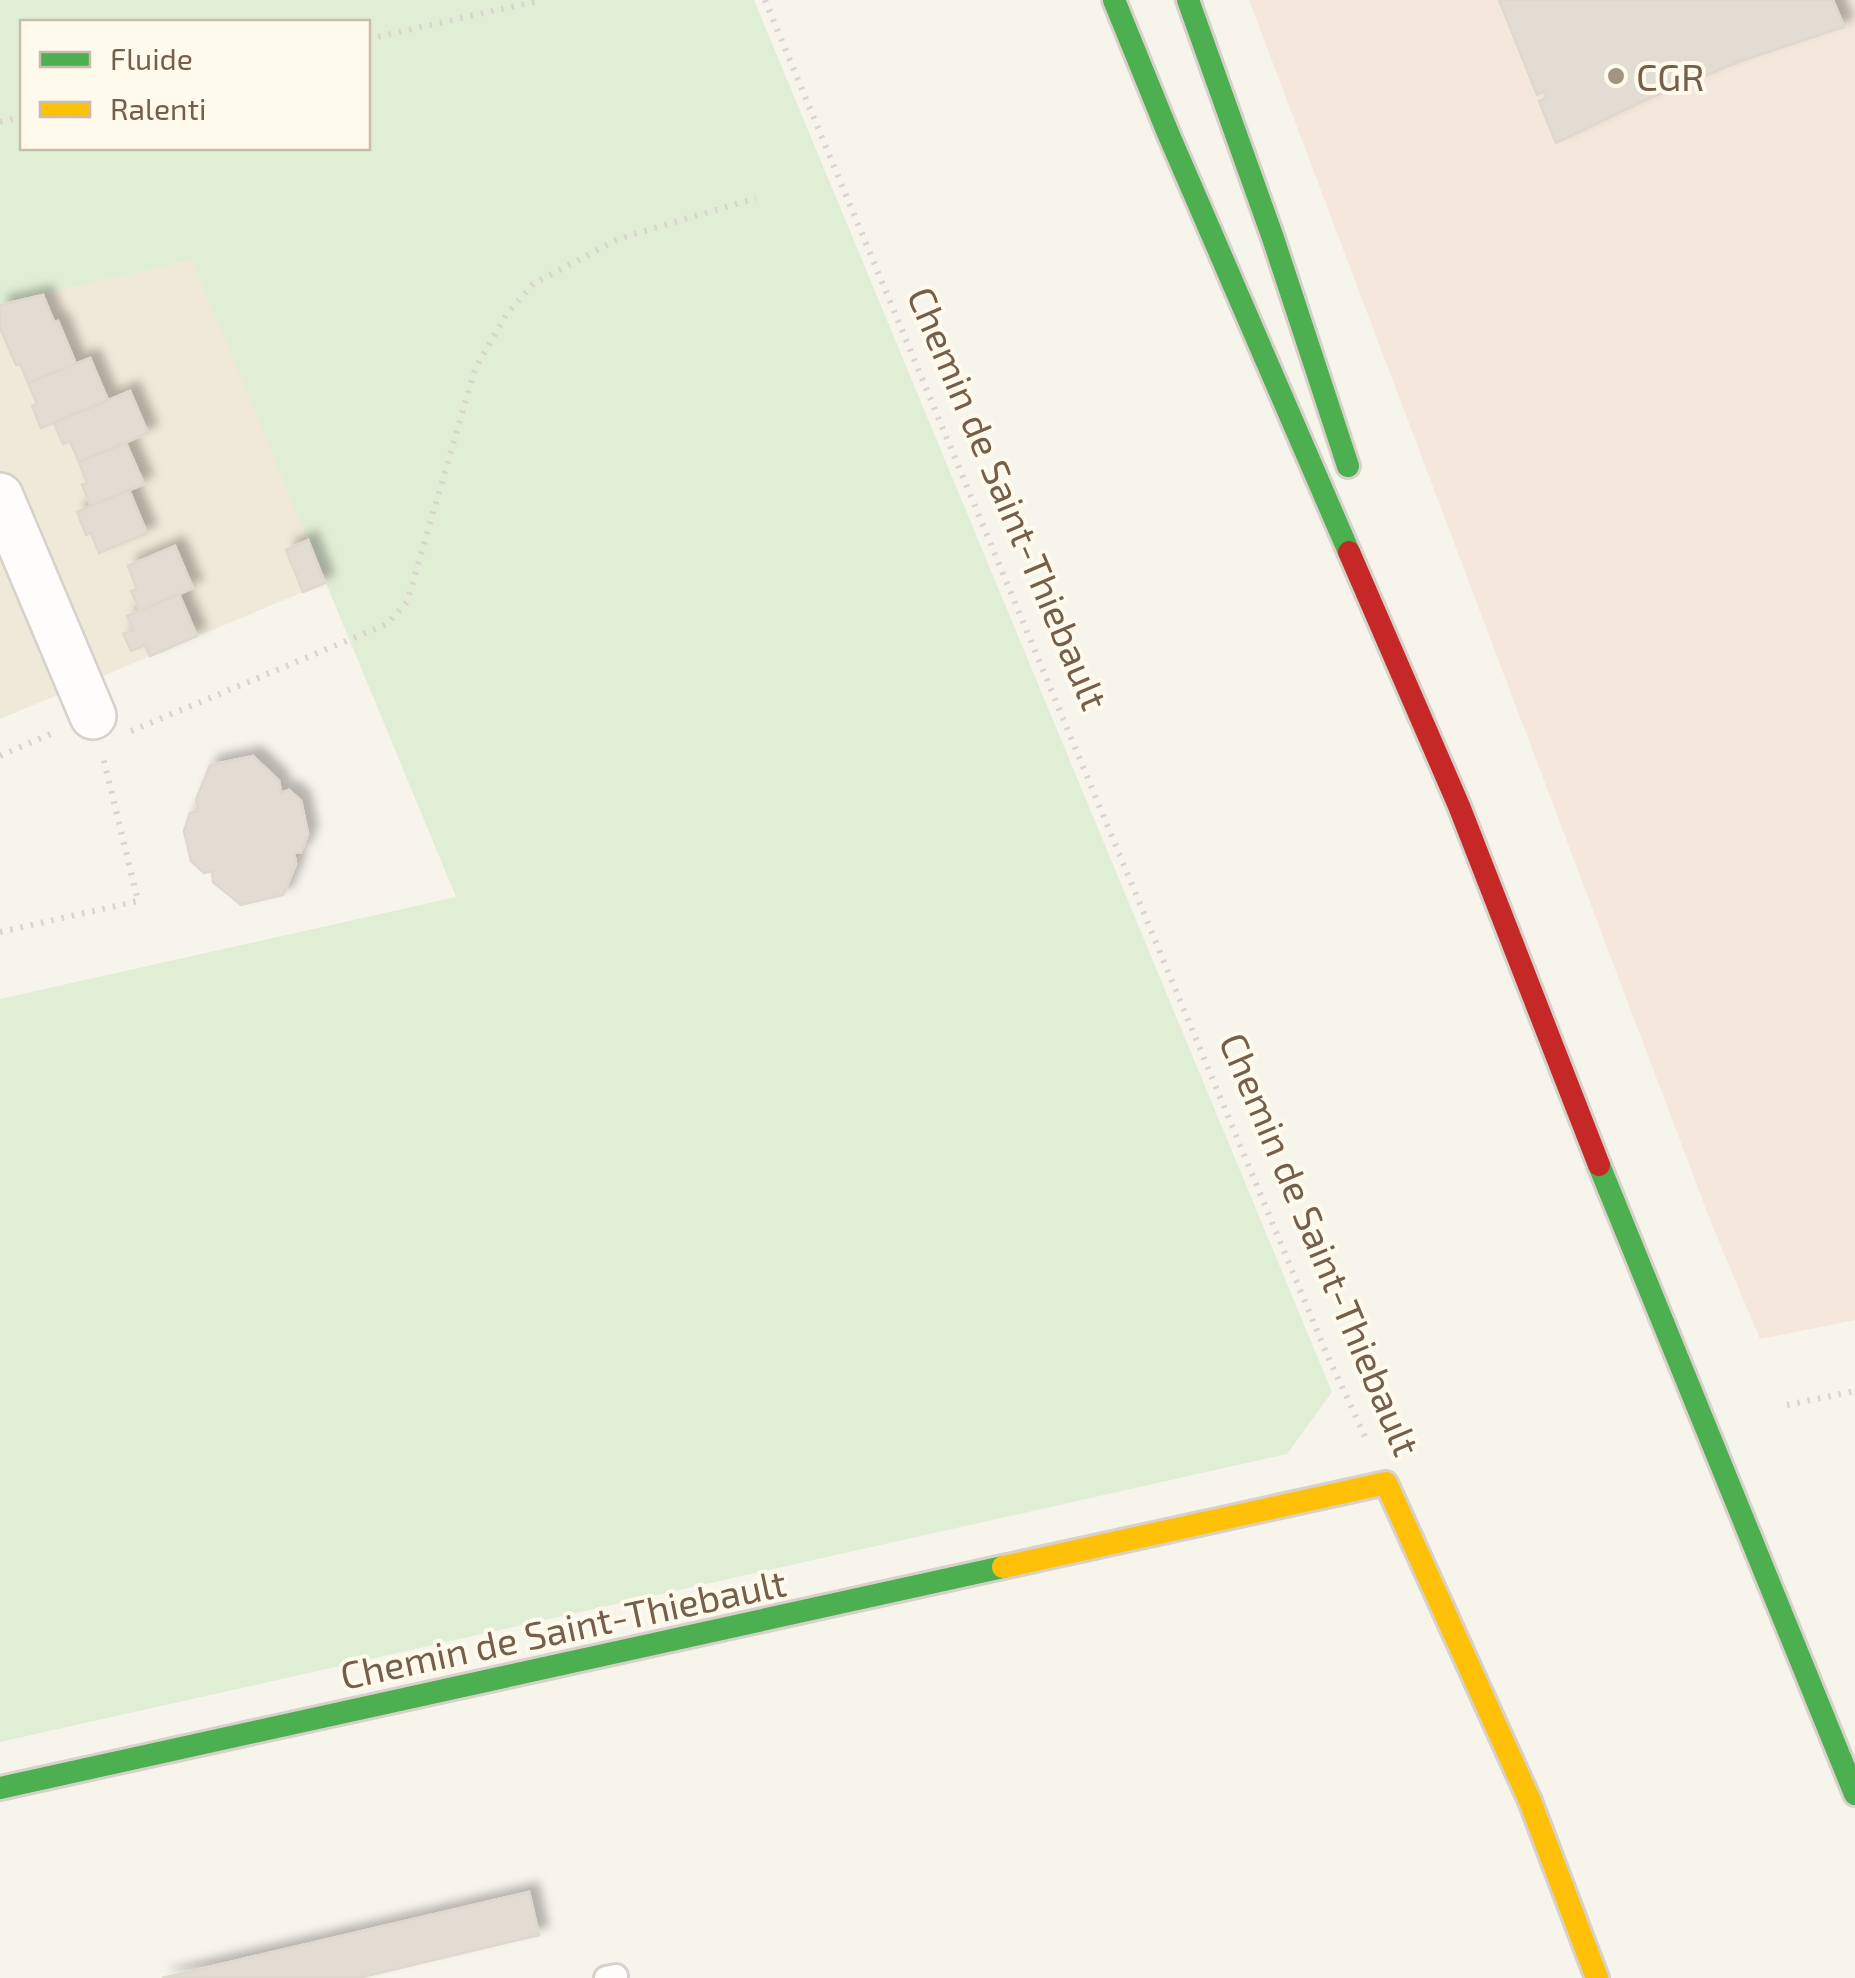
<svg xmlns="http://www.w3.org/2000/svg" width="1855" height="1978" font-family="'Exo 2',sans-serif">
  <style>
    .residential { fill: #f0e8d8 }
    .commercial { fill: #f5e7dc }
    .green { fill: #e1eed6; fill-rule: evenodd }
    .building { fill: #e3dcd2; stroke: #e0d8cd; stroke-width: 2.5; filter: url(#shadow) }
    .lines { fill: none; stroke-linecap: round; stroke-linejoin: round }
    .lane-casing { stroke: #d6d1c9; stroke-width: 28 }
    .street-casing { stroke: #d6d1c9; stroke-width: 50 }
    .fast-casing { stroke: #d7d1c9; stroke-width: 28 }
    .slow-casing { stroke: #d7d1c9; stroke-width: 28 }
    .jam-casing { stroke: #d7d1c9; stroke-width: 28 }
    .path { stroke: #dad4ce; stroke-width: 6; stroke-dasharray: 2.5 8; stroke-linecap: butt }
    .lane { stroke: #fefdfc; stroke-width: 22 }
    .street { stroke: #fefdfc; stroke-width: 45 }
    .fast { stroke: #4caf50; stroke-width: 22 }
    .slow { stroke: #ffc107; stroke-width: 22 }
    .jam { stroke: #c62828; stroke-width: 22 }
    .poi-dot { fill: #a29383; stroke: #fffaec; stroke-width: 4 }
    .labels { text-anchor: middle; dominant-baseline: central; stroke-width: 8; stroke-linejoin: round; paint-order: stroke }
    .poi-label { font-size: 38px; fill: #755f4b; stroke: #fffaec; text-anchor: start }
    .street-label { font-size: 38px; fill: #755f4b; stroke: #fffaec }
  </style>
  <defs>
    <filter id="shadow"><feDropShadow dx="9" dy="-9" stdDeviation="5" flood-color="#0004"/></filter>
  </defs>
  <rect width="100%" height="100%" fill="#f7f4eb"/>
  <polygon class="residential" points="192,260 327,582 0,719 0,304"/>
  <polygon class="commercial" points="1249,0 1855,0 1855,1320 1760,1339 1712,1225"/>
  <path class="green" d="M0,0H754L1332,1392L1287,1454L0,1742V999L456,897L192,260L0,304ZM22,22H368V148H22Z"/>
  <g class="building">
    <polygon points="1499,0 1833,0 1844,27 1741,61 1654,96 1556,143 1539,101 1547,97 1545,91 1537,95"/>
    <polygon points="43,295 54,322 58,321 76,364 28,383 20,364 16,365 0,328 0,305"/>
    <polygon points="90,358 108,400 41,428 32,406 37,404 28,383"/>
    <polygon points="130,391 148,433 79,462 70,441 63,444 54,423"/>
    <polygon points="126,443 144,484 91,506 82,485 87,483 79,462"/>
    <polygon points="129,490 147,533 99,553 91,533 86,535 77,512"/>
    <polygon points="308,540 325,583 303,592 286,550"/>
    <polygon points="175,546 193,588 140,611 131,591 137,589 128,566"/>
    <polygon points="179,594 197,636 150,656 145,645 131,651 123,634 133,630 127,616"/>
    <polygon points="253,756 279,781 281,793 289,790 301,801 308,834 301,852 294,853 296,864 283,895 241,905 213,882 212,871 204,873 191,861 184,831 190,813 198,811 196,800 210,765"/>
    <polygon points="529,1892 539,1935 358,1978 162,1978"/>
  </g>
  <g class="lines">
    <defs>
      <polyline id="lane" points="606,1978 616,1976"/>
      <polyline id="street" points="0,496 93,716"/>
      <g id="fast">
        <polyline points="1114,0 1168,133 1349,552"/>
        <polyline points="1188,0 1273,238 1348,466"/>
        <polyline points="1599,1165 1855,1794"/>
        <polyline points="0,1788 1003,1567"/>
      </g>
      <polyline id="slow" points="1003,1567 1386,1483 1530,1801 1597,1978"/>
      <polyline id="jam" points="1349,552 1459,806 1599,1165"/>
    </defs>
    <use href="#lane" class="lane-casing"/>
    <use href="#street" class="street-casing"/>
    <use href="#fast" class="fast-casing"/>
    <use href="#slow" class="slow-casing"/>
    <use href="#jam" class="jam-casing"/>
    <g class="path">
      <polyline points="765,0 1325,1350 1368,1443"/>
      <polyline points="368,39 542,0"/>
      <polyline points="0,122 22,117"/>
      <polyline points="131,731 387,624 407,602 475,369 506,315 533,284 618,239 756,198"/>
      <polyline points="0,756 57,731"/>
      <polyline points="0,932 138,901 102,753"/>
      <polyline points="1787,1405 1855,1391"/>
    </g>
    <use href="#lane" class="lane"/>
    <use href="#street" class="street"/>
    <use href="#fast" class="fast"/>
    <use href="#slow" class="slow"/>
    <use href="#jam" class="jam"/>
  </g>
  <circle class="poi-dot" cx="1616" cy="76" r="10"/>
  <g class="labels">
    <g class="poi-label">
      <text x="1636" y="76">CGR</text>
    </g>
    <g class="street-label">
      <text transform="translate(1009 498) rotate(67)">Chemin de Saint-Thiebault</text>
      <text transform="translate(1321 1244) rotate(67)">Chemin de Saint-Thiebault</text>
      <text transform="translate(563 1628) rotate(-12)">Chemin de Saint-Thiebault</text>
    </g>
  </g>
  <rect x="20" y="20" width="350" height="130" fill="#fffaec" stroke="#c8bcac" stroke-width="2.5"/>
  <rect x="40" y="52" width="50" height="15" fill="#4caf50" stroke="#c8bcac" stroke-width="2.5"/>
  <text x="110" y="70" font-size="30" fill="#755f4b">Fluide</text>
  <rect x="40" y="102" width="50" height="15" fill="#ffc107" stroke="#c8bcac" stroke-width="2.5"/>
  <text x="110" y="120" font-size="30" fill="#755f4b">Ralenti</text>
</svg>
